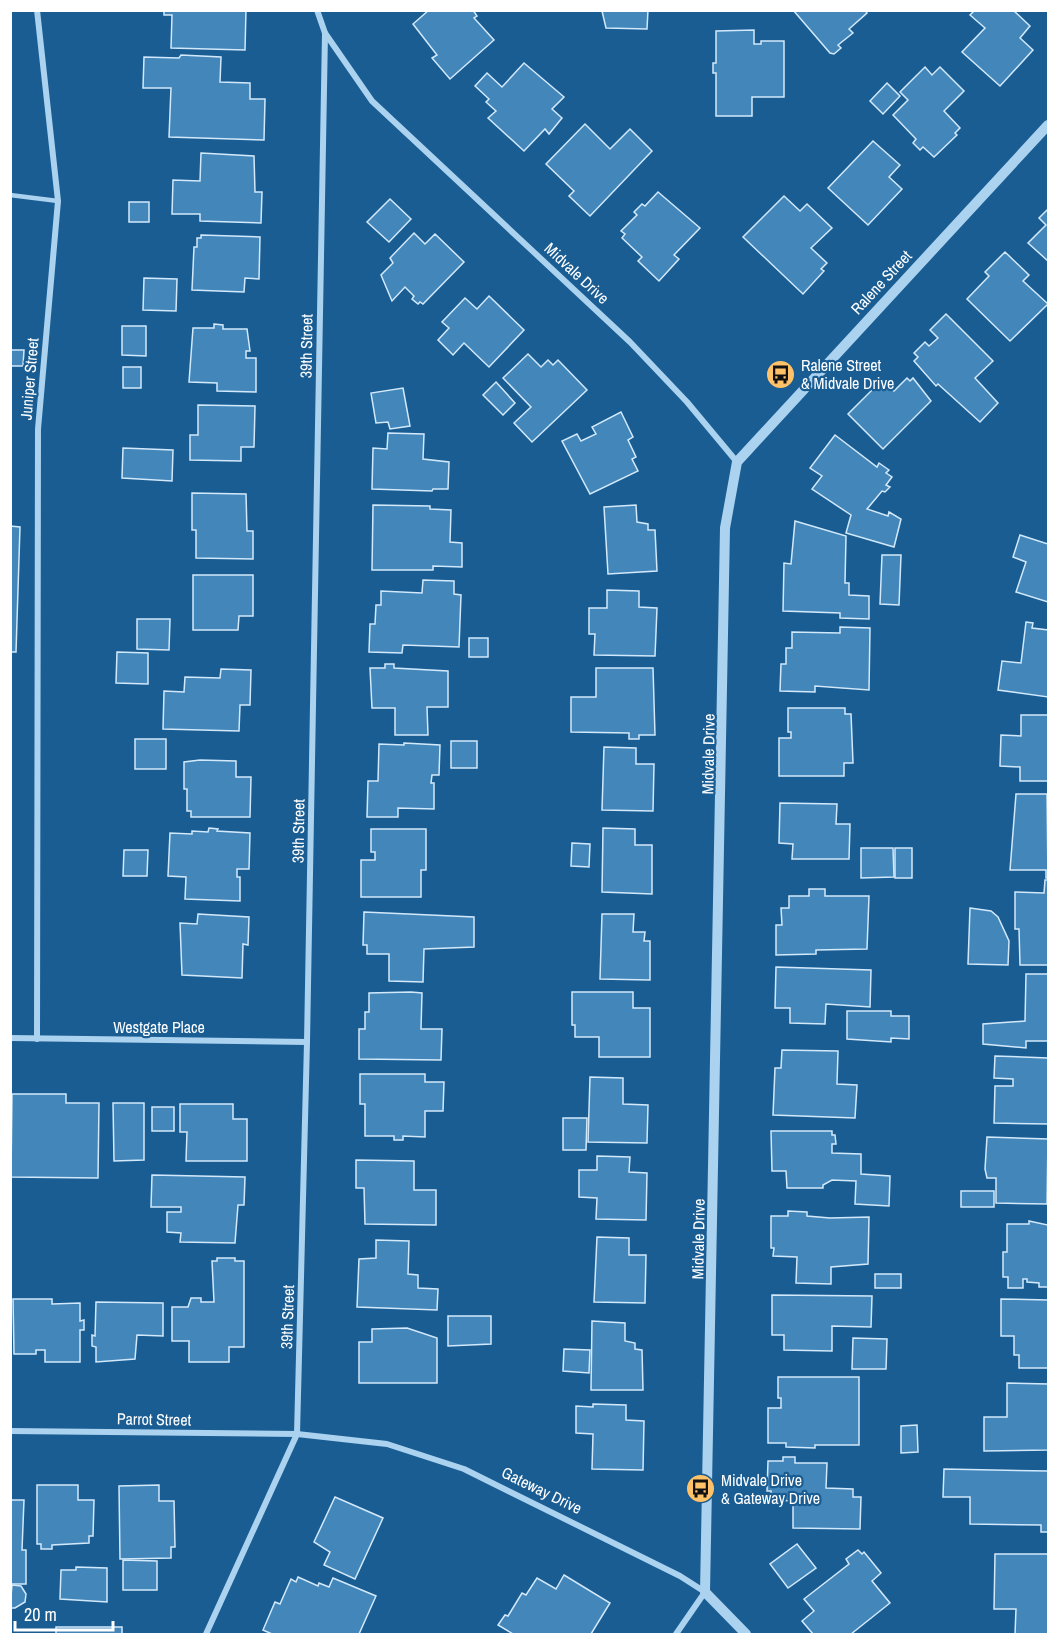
<svg xmlns="http://www.w3.org/2000/svg" width="1059" height="1645" font-family="'Archivo Narrow',sans-serif">
  <style>
    .building { fill: #4386ba; stroke: #d2e9fb; stroke-width: 1.5 }
    .lines { fill: none; stroke-linecap: round; stroke-linejoin: round }
    .service { stroke: #abd2ef; stroke-width: 4.5 }
    .minor { stroke: #abd2ef; stroke-width: 6 }
    .tertiary { stroke: #abd2ef; stroke-width: 10 }
    .labels { text-anchor: middle; dominant-baseline: central; stroke-width: 4.5; stroke-linejoin: round; paint-order: stroke }
    .street-label { font-size: 16px; fill: #fff; stroke: #1a5d93 }
    .poi-label { font-size: 16px; fill: #fff; stroke: #1a5d93; text-anchor: start }
  </style>
  <rect width="100%" height="100%" fill="#1a5d93"/>
  <g class="building">
    <polygon points="164,10 246,10 245,50 171,48 172,15 164,15"/>
    <polygon points="429,10 473,10 477,16 474,18 494,40 450,79 432,58 437,55 413,24"/>
    <polygon points="648,10 647,29 606,28 602,11"/>
    <polygon points="793,10 865,10 867,13 849,29 853,33 838,45 841,48 834,54 830,53"/>
    <polygon points="975,10 1013,10 1030,26 1020,38 1033,50 1000,86 962,52 985,28 970,15"/>
    <polygon points="754,30 754,44 761,44 761,41 784,41 784,97 752,97 752,116 716,116 716,73 713,73 713,63 716,63 716,31"/>
    <polygon points="181,55 221,57 220,82 250,83 250,99 265,99 264,140 169,137 171,88 143,88 144,57 179,58"/>
    <polygon points="524,63 564,97 552,109 562,118 549,134 545,129 524,151 488,118 496,111 486,102 489,99 475,86 487,73 502,87"/>
    <polygon points="925,67 932,75 940,67 964,91 944,111 960,128 955,133 957,135 934,157 923,147 920,150 913,143 916,139 893,115 908,100 900,92"/>
    <polygon points="887,83 900,96 883,114 870,101"/>
    <polygon points="585,124 610,149 630,129 652,151 590,216 569,196 574,191 546,164"/>
    <polygon points="873,141 900,165 889,177 902,189 868,225 828,188"/>
    <polygon points="201,153 254,156 255,192 262,192 261,223 200,221 200,214 172,214 173,180 200,181"/>
    <polygon points="658,192 700,228 674,255 679,259 659,281 638,261 642,257 622,238 625,234 621,231 637,215 634,212 642,204 645,206"/>
    <polygon points="784,196 800,211 807,204 832,228 811,248 827,263 821,269 824,271 803,294 743,237"/>
    <polygon points="390,199 411,219 389,242 367,222"/>
    <rect x="129" y="202" width="20" height="20"/>
    <polygon points="1048,209 1048,261 1028,243 1046,225 1039,218"/>
    <polygon points="414,233 425,244 435,234 464,262 423,304 420,302 418,304 412,299 414,296 405,287 392,301 381,275 393,263 390,258"/>
    <polygon points="201,235 260,237 259,279 245,278 244,292 192,290 194,247 197,247 197,238 201,238"/>
    <polygon points="1005,252 1029,275 1023,281 1048,304 1010,341 967,299 989,276 985,272"/>
    <polygon points="144,278 177,279 176,311 143,310"/>
    <polygon points="489,296 524,330 489,367 464,343 453,355 438,340 449,328 442,322 465,298 477,309"/>
    <polygon points="946,314 993,361 975,378 998,403 980,422 938,384 936,386 914,361 918,357 914,353 925,342 929,346 938,338 930,330"/>
    <polygon points="214,324 223,325 223,329 247,329 250,351 246,351 246,358 256,358 256,392 217,391 217,383 189,382 193,328 214,328"/>
    <polygon points="122,326 146,326 146,356 122,355"/>
    <polygon points="10,350 24,350 23,366 10,366"/>
    <polygon points="528,354 541,367 548,360 553,365 558,360 587,390 532,442 514,423 531,407 503,378"/>
    <rect x="123" y="367" width="18" height="21"/>
    <polygon points="907,378 910,381 913,378 931,401 883,449 848,414 877,385 881,390 886,385 894,391"/>
    <polygon points="496,382 515,403 503,415 483,395"/>
    <polygon points="403,388 410,426 390,429 388,422 376,423 371,393"/>
    <polygon points="198,405 255,406 254,447 241,447 241,461 190,460 190,435 198,435"/>
    <polygon points="621,412 633,437 628,440 636,457 632,459 638,471 590,494 562,441 577,434 581,441 596,434 592,427"/>
    <polygon points="388,433 424,434 423,459 449,462 448,489 433,489 432,491 372,489 373,448 387,449"/>
    <polygon points="835,435 877,467 879,463 889,470 886,473 892,477 886,485 890,487 885,492 882,491 867,509 888,516 889,512 901,519 894,547 846,533 851,515 812,489 822,476 810,468"/>
    <polygon points="123,448 173,450 172,481 122,478"/>
    <polygon points="192,493 246,494 247,531 253,531 253,559 196,558 196,530 192,530"/>
    <polygon points="373,505 430,506 430,509 451,510 450,542 462,543 462,567 433,566 433,570 372,570"/>
    <polygon points="636,505 637,522 648,524 648,530 655,530 657,571 608,574 604,507"/>
    <polygon points="795,521 846,536 845,583 849,583 849,595 869,596 869,619 840,618 840,613 783,611 784,563 791,564"/>
    <polygon points="10,526 20,527 16,652 10,652"/>
    <polygon points="1020,535 1048,544 1048,602 1016,592 1026,562 1013,557"/>
    <polygon points="882,555 901,555 899,605 880,604"/>
    <polygon points="193,575 253,575 253,616 239,616 238,630 193,630"/>
    <polygon points="423,580 454,581 454,594 461,595 459,647 403,645 402,653 369,652 370,624 375,624 376,605 381,605 381,591 422,593"/>
    <polygon points="607,590 639,591 639,607 657,608 655,656 594,655 595,634 589,634 589,608 607,608"/>
    <polygon points="137,619 170,619 169,650 137,649"/>
    <polygon points="1026,622 1033,623 1032,628 1048,630 1048,697 998,690 1002,661 1021,663"/>
    <polygon points="840,627 870,628 869,690 815,686 815,692 780,691 781,664 786,664 786,648 792,648 792,632 840,633"/>
    <rect x="469" y="638" width="19" height="19"/>
    <polygon points="117,652 148,653 148,684 116,683"/>
    <polygon points="385,664 394,664 394,668 448,671 448,707 427,707 428,735 395,735 395,708 372,708 370,668 385,668"/>
    <polygon points="596,668 653,668 655,735 639,735 639,739 629,739 629,733 571,732 571,697 596,697"/>
    <polygon points="221,669 251,670 250,705 240,705 239,731 163,729 164,691 184,692 185,677 220,678"/>
    <polygon points="788,708 845,708 845,714 851,714 853,763 844,763 844,776 779,776 779,738 791,738 791,732 788,732"/>
    <polygon points="1021,715 1048,715 1048,781 1020,781 1020,767 1000,766 1001,735 1021,736"/>
    <rect x="135" y="739" width="31" height="30"/>
    <rect x="451" y="741" width="26" height="27"/>
    <polygon points="404,743 440,745 439,775 432,775 431,783 434,783 434,809 398,808 398,817 367,817 368,781 378,781 379,744 404,745"/>
    <polygon points="604,747 636,748 636,764 654,764 653,811 602,810"/>
    <polygon points="200,760 236,761 236,777 251,777 250,817 191,817 191,811 187,811 187,789 184,789 184,762"/>
    <polygon points="1016,794 1047,794 1048,878 1046,878 1046,870 1010,870"/>
    <polygon points="780,803 837,804 836,824 850,824 849,859 792,859 793,844 779,843"/>
    <polygon points="209,828 218,829 217,831 250,833 249,869 237,869 237,877 240,877 240,901 185,899 186,877 168,876 170,833 192,834 192,831 208,832"/>
    <polygon points="603,828 635,829 635,845 652,845 652,894 602,892"/>
    <polygon points="371,829 426,829 426,870 421,870 421,897 361,897 361,860 375,860 375,852 371,852"/>
    <polygon points="572,843 590,844 589,867 571,866"/>
    <polygon points="861,848 893,848 894,877 861,878"/>
    <rect x="895" y="848" width="17" height="30"/>
    <polygon points="124,850 148,850 147,876 123,876"/>
    <polygon points="1045,880 1048,880 1048,965 1020,965 1019,929 1015,929 1015,892 1044,893"/>
    <polygon points="809,889 825,889 825,896 869,896 867,949 816,950 816,954 776,955 776,925 782,925 781,908 789,908 789,896 809,896"/>
    <polygon points="970,908 991,911 998,917 1009,941 1008,965 968,964"/>
    <polygon points="364,912 474,917 474,947 424,949 423,982 389,981 389,954 367,954 367,945 363,945"/>
    <polygon points="198,914 249,917 248,945 243,944 242,978 182,975 180,923 197,924"/>
    <polygon points="602,914 634,914 633,932 645,932 644,941 650,941 650,980 600,979"/>
    <polygon points="776,967 871,970 870,1007 826,1004 825,1024 790,1023 790,1008 775,1008"/>
    <polygon points="1026,974 1048,974 1048,1041 1026,1041 1026,1048 983,1044 983,1024 1025,1021"/>
    <polygon points="411,992 422,993 421,1029 442,1029 441,1060 359,1059 359,1029 365,1029 365,1012 369,1012 369,993"/>
    <polygon points="572,992 633,992 633,1008 650,1008 650,1057 599,1057 599,1037 575,1037 575,1025 572,1025"/>
    <polygon points="847,1011 891,1011 891,1016 909,1016 909,1039 891,1038 891,1042 847,1039"/>
    <polygon points="782,1050 838,1051 837,1084 857,1085 855,1118 773,1115 775,1068 781,1068"/>
    <polygon points="995,1056 1048,1058 1048,1124 994,1123 995,1086 1013,1086 1013,1079 994,1078"/>
    <polygon points="360,1074 425,1074 425,1082 444,1082 443,1111 425,1111 425,1137 403,1136 403,1140 394,1140 394,1136 365,1136 365,1104 360,1104"/>
    <polygon points="590,1077 623,1078 623,1104 648,1105 647,1143 588,1142"/>
    <polygon points="12,1094 66,1094 66,1103 99,1103 98,1178 11,1177"/>
    <polygon points="113,1103 144,1103 144,1160 114,1161"/>
    <polygon points="180,1104 233,1104 233,1119 247,1119 247,1161 186,1161 187,1132 180,1132"/>
    <rect x="152" y="1107" width="22" height="24"/>
    <polygon points="563,1118 587,1118 586,1150 563,1150"/>
    <polygon points="771,1131 832,1131 832,1135 835,1135 836,1144 832,1144 832,1153 861,1154 861,1174 890,1176 889,1206 855,1204 856,1181 832,1180 823,1185 823,1188 787,1188 786,1171 772,1171"/>
    <polygon points="987,1137 1048,1139 1047,1204 996,1203 996,1178 987,1178 985,1169"/>
    <polygon points="597,1156 630,1157 629,1172 647,1173 646,1220 596,1219 597,1198 579,1197 579,1170 597,1170"/>
    <polygon points="356,1160 414,1161 414,1190 436,1190 436,1225 365,1224 364,1188 356,1188"/>
    <polygon points="152,1175 245,1177 244,1205 238,1205 235,1243 180,1242 181,1233 167,1232 167,1212 181,1212 181,1207 151,1207"/>
    <rect x="961" y="1191" width="33" height="16"/>
    <polygon points="788,1211 807,1212 807,1216 830,1218 869,1217 868,1264 831,1267 831,1284 796,1283 797,1257 773,1256 774,1248 771,1248 771,1216 788,1216"/>
    <polygon points="1029,1221 1048,1225 1048,1287 1039,1287 1039,1283 1027,1282 1027,1279 1023,1279 1023,1288 1008,1288 1008,1277 1003,1277 1003,1252 1007,1252 1007,1224 1029,1224"/>
    <polygon points="597,1237 629,1238 629,1255 646,1255 645,1303 594,1302"/>
    <polygon points="376,1240 409,1241 408,1274 418,1275 418,1288 438,1289 437,1310 357,1307 359,1259 376,1258"/>
    <polygon points="217,1258 235,1258 235,1261 244,1261 244,1347 229,1347 229,1362 189,1362 189,1341 172,1341 172,1307 188,1307 191,1298 201,1298 201,1302 214,1302 212,1261 217,1261"/>
    <rect x="875" y="1274" width="26" height="14"/>
    <polygon points="772,1295 872,1296 871,1327 832,1326 832,1351 784,1350 784,1335 772,1335"/>
    <polygon points="13,1299 52,1299 52,1304 80,1303 80,1321 84,1320 84,1330 80,1330 80,1362 45,1362 45,1350 36,1350 36,1354 14,1354"/>
    <polygon points="1001,1299 1048,1300 1048,1368 1019,1368 1019,1355 1014,1355 1014,1336 1001,1336"/>
    <polygon points="96,1302 163,1303 163,1336 137,1335 135,1359 96,1362 96,1347 92,1346 92,1335 95,1336"/>
    <polygon points="448,1316 491,1316 491,1344 448,1346"/>
    <polygon points="592,1321 625,1323 625,1341 635,1343 635,1349 642,1350 643,1390 591,1390"/>
    <polygon points="407,1328 437,1338 437,1383 359,1383 359,1342 372,1342 372,1329"/>
    <polygon points="853,1338 887,1339 886,1369 852,1369"/>
    <polygon points="564,1349 590,1350 589,1373 563,1371"/>
    <polygon points="778,1377 859,1377 859,1445 815,1445 815,1448 786,1447 786,1443 768,1443 768,1408 781,1408 781,1398 778,1398"/>
    <polygon points="1007,1383 1048,1384 1048,1450 984,1451 984,1417 1007,1417"/>
    <polygon points="593,1404 626,1405 626,1420 644,1421 643,1470 592,1469 593,1434 576,1433 576,1406 593,1407"/>
    <polygon points="917,1425 918,1452 901,1453 901,1426"/>
    <polygon points="783,1457 795,1457 795,1463 827,1463 826,1488 853,1489 853,1497 861,1497 860,1529 793,1528 793,1501 771,1500 771,1491 767,1491 768,1461 783,1461"/>
    <polygon points="944,1469 1048,1471 1048,1532 1041,1532 1041,1525 970,1524 970,1497 943,1497"/>
    <polygon points="37,1485 78,1485 78,1500 94,1500 93,1536 89,1536 89,1543 52,1545 52,1549 41,1549 41,1544 37,1544"/>
    <polygon points="159,1485 159,1501 174,1501 175,1547 171,1547 171,1558 120,1559 119,1486"/>
    <polygon points="335,1497 383,1518 355,1579 324,1565 330,1552 314,1542"/>
    <polygon points="10,1500 24,1500 22,1550 26,1550 26,1584 10,1584"/>
    <polygon points="797,1544 816,1568 788,1588 770,1564"/>
    <polygon points="858,1550 862,1554 864,1552 881,1573 872,1581 890,1603 851,1634 813,1634 802,1621 814,1611 804,1599 849,1564 846,1559"/>
    <polygon points="995,1554 1048,1554 1048,1634 1015,1634 1016,1609 994,1609"/>
    <polygon points="123,1560 157,1561 157,1590 123,1590"/>
    <polygon points="76,1567 107,1568 107,1602 60,1599 61,1570 76,1570"/>
    <polygon points="564,1575 610,1603 591,1634 513,1634 498,1625 505,1615 508,1616 522,1593 526,1595 537,1578 556,1589"/>
    <polygon points="298,1577 318,1586 319,1583 329,1587 333,1578 376,1596 359,1634 272,1634 263,1630 275,1602 280,1604 291,1579 296,1582"/>
    <polygon points="12,1585 21,1586 26,1594 25,1602 15,1608 10,1608"/>
    <rect x="56" y="1627" width="66" height="7"/>
  </g>
  <g class="lines">
    <polyline class="service" points="10,195 58,201"/>
    <g class="minor">
      <polyline points="37,10 58,201 38,429 37,1039"/>
      <polyline points="325,33 372,101 630,342 687,402 737,462"/>
      <polyline points="10,1038 307,1042"/>
      <polyline points="10,1431 297,1434 387,1444 464,1469 680,1576 705,1592 676,1634"/>
      <polyline points="206,1634 297,1434 307,1042 325,33 317,10"/>
    </g>
    <polyline class="tertiary" points="746,1634 705,1592 725,528 737,462 1048,125"/>
  </g>
  <defs>
    <symbol id="bus-disc" viewBox="-11 -11 22 22"><circle r="9.5" fill="#ffc269" stroke="#1a5d93"/><path d="M-5-6H5V4H4V6H2V4H-2V6H-4V4H-5ZM-3.5-4V0h7V-4ZM-3.5 1.2v1.5H-2V1.2ZM2 1.2v1.5H3.5V1.2Z" fill="#111"/></symbol>
  </defs>
  <g fill-rule="evenodd">
    <use href="#bus-disc" x="764" y="358" width="33" height="33"/>
    <use href="#bus-disc" x="684" y="1472" width="33" height="33"/>
  </g>
  <g class="labels">
    <g class="street-label">
      <text transform="translate(577 273) rotate(43)">Midvale Drive</text>
      <text transform="translate(881 282) rotate(-47)">Ralene Street</text>
      <text transform="translate(306 346) rotate(-89)">39th Street</text>
      <text transform="translate(29 379) rotate(-85)">Juniper Street</text>
      <text transform="translate(708 754) rotate(-89)">Midvale Drive</text>
      <text transform="translate(298 831) rotate(-89)">39th Street</text>
      <text x="159" y="1027">Westgate Place</text>
      <text transform="translate(698 1239) rotate(-89)">Midvale Drive</text>
      <text transform="translate(287 1317) rotate(-88)">39th Street</text>
      <text transform="translate(154 1419) rotate(1)">Parrot Street</text>
      <text transform="translate(542 1490) rotate(26)">Gateway Drive</text>
    </g>
    <g class="poi-label">
      <text x="801" y="365">Ralene Street<tspan x="801" dy="18">&amp; Midvale Drive</tspan></text>
      <text x="721" y="1480">Midvale Drive<tspan x="721" dy="18">&amp; Gateway Drive</tspan></text>
    </g>
  </g>
  <rect width="1059" height="1645" fill="none" stroke="#ffffff" stroke-width="24"/>
  <path d="M15 1621v9h98v-9" fill="none" stroke="#ffffff" stroke-width="3"/>
  <text x="24" y="1621" font-size="18" fill="#ffffff" stroke="#1a5d93" stroke-width="4.5" paint-order="stroke">20 m</text>
</svg>
